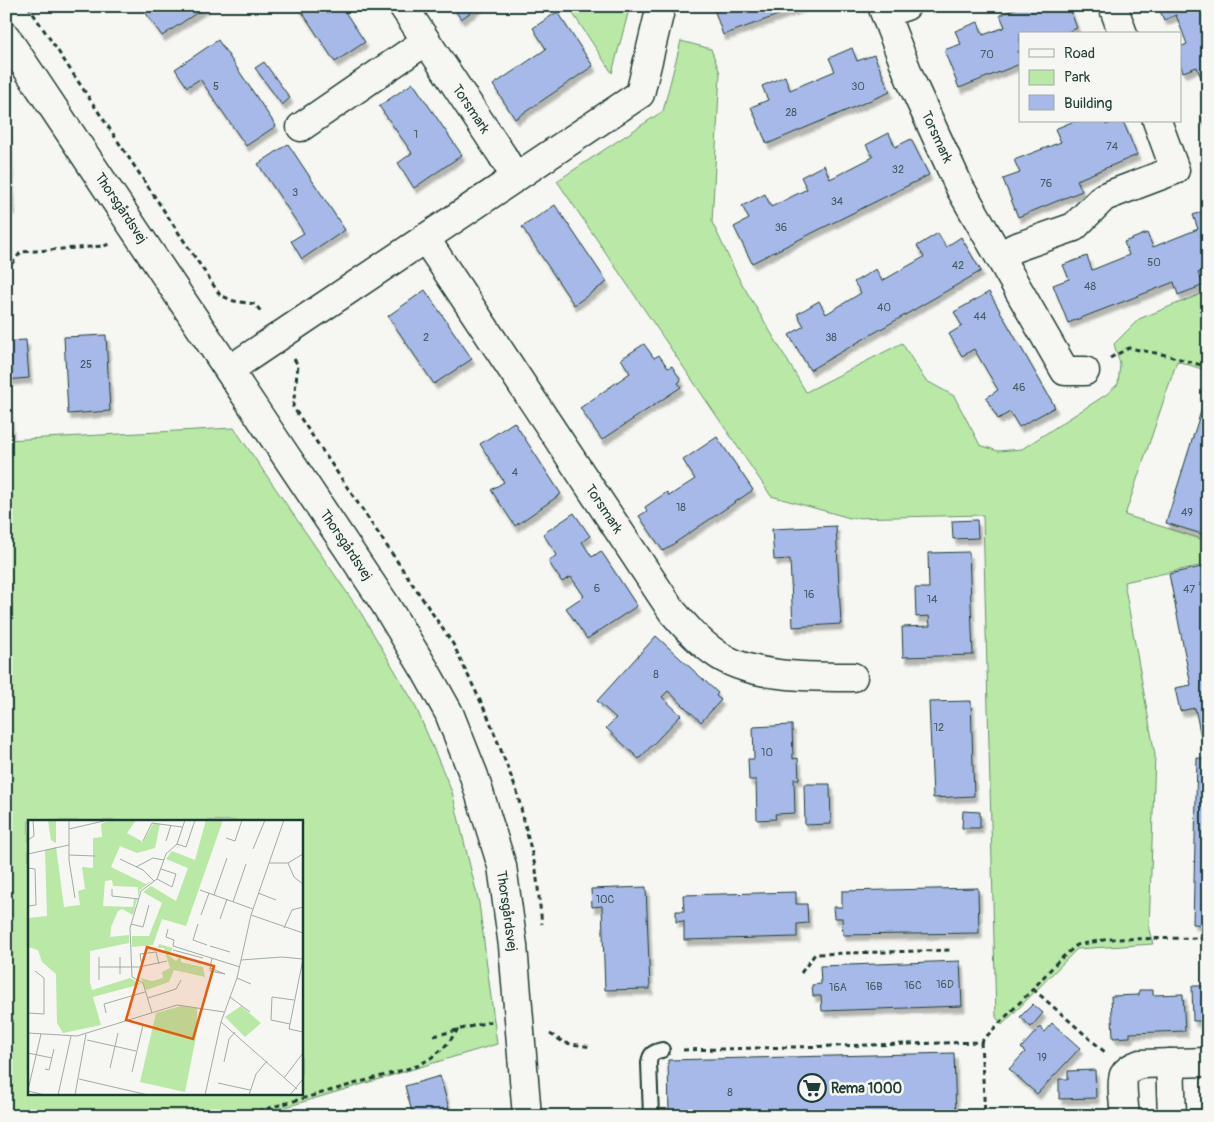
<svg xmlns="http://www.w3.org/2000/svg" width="1214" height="1122" font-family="Pangolin,sans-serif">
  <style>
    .green { fill: #b9e8a7; stroke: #6c926e; fill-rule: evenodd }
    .building { fill: #a6b9e8; stroke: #1f3d34; filter: url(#shadow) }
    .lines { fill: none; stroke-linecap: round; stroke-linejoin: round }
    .lane-casing { stroke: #1f3d34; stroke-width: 18 }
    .street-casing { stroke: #1f3d34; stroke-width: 31 }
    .secondary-casing { stroke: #1f3d34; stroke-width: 31 }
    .path { stroke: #1f3d34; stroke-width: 3; stroke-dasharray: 5 4; stroke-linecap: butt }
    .lane { stroke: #f6f6f2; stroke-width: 14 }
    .street { stroke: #f6f6f2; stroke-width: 28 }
    .secondary { stroke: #f6f6f2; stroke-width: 28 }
    .labels { text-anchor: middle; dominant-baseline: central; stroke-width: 5; stroke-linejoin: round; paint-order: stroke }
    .number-label { font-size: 11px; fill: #415c61 }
    .street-label { font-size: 14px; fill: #1f3d34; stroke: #f6f6f2 }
    .poi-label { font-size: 14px; font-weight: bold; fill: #1f3d34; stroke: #f6f6f2; text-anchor: start }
    .inset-road { fill: none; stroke: #a0aca6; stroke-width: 1 }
    .view { fill: #e8590c; fill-opacity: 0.15; stroke: #e8590c; stroke-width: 2.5 }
    .inset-edge { fill: none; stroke: #1f3d34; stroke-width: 2.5 }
  </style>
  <defs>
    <filter id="shadow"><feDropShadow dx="3" dy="5.5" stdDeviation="1" flood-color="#0004"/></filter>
  </defs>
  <rect width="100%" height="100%" fill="#f6f6f2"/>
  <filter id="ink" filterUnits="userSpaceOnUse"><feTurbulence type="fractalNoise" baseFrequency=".02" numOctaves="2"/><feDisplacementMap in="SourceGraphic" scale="10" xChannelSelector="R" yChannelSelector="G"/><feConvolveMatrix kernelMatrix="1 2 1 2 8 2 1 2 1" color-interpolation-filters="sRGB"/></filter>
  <g filter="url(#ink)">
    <g class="green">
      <polygon points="568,6 630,6 612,73"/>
      <polygon points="681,41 711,49 720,73 712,222 738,277 806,392 902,343 925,380 954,396 980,445 998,451 1022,449 1107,394 1118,384 1120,364 1114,344 1139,319 1208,291 1208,371 1177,361 1125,515 1208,541 1208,564 1124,582 1155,755 1149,930 1153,944 1077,949 1002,1025 996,1017 983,515 850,518 771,496 557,181 663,111"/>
      <path d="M234,428L361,613L414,703L452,792L479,903L497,1044L256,1116H6V440ZM29,821H301V1093H29Z"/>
    </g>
    <g class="building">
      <polygon points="153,6 207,6 162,36 145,12"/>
      <polygon points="298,6 341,6 365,42 335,62"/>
      <polygon points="452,6 480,6 461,19"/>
      <polygon points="713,6 803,6 723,35"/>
      <polygon points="1022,6 1069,6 1077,28 1063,34 1020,34 1020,50 1018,51 1020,57 1020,64 959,88 944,50 961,44 955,31 978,22 983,35 1005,27 1000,15"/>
      <polygon points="1158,6 1208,6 1208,96 1197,67 1183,72 1180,64 1180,47 1187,44 1176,15 1164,20"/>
      <polygon points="557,12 593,66 515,119 493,85 546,49 533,28"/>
      <polygon points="218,40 276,126 246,146 200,79 187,87 175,69"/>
      <polygon points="852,48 857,61 874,55 890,92 767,144 751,107 768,100 762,86 785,76 790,90 835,71 829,58"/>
      <polygon points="264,62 290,98 282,105 255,68"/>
      <polygon points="413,83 462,155 414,188 398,163 412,153 379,106"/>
      <polygon points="1208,115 1208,135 1201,118"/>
      <polygon points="1074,121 1105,121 1106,125 1115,121 1123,121 1137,155 1077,180 1082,191 1018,217 1003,179 1020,173 1014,160 1061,142 1055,129"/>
      <polygon points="6,130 8,130 12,209 6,209"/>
      <polygon points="889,133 895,147 911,139 929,175 752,263 734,227 749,219 742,206 765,194 771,207 807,189 801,177 824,165 830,179 873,157 866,145"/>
      <polygon points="288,144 345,230 302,259 291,241 304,233 258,164"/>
      <polygon points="555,205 607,282 574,305 522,227"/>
      <polygon points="1208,209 1208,269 1198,273 1204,285 1178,295 1174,282 1068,323 1053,285 1069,279 1063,265 1087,256 1092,270 1129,255 1124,242 1147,233 1153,247 1198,229 1193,215"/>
      <polygon points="938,233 946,247 961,237 981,271 810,370 789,335 804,326 797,314 819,301 826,314 861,293 854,282 876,269 882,281 924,257 917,246"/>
      <polygon points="425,290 472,359 434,384 388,316"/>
      <polygon points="989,292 1055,407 1019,427 1010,412 998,419 986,398 998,390 974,349 962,356 949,334 962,326 954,312"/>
      <polygon points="106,335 110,411 68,414 64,337"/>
      <polygon points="26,340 29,378 6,380 6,341"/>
      <polygon points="644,344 654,358 659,355 668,368 672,366 681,380 678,383 681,387 602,440 580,408 630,373 621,359"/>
      <polygon points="1208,389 1208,517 1202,534 1166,523"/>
      <polygon points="6,395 7,395 11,433 6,433"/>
      <polygon points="514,422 561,494 515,526 491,490 504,482 480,444"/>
      <polygon points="717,437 753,490 663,551 639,516 647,511 645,507 667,492 669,496 695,479 683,460"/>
      <polygon points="574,513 590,536 582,542 592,557 601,551 637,606 587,639 566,608 584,596 571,577 562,582 548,561 557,555 543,534"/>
      <polygon points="977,520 978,538 953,539 952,521"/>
      <polygon points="836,526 841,624 793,627 790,559 774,560 772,529"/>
      <polygon points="969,552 973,655 903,657 902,627 930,626 929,616 916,617 915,588 929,588 928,553"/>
      <polygon points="1206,566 1208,574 1208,735 1201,737 1195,708 1180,711 1175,688 1191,685 1169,574"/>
      <polygon points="656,636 718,693 716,696 721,700 701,722 668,691 662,697 681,715 639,759 606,728 616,718 597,701"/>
      <polygon points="971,701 974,796 933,798 929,702"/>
      <polygon points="792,725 793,759 798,758 799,779 794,779 795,813 775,814 776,819 757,820 756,780 749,780 748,759 754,759 753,727"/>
      <polygon points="1197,758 1208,759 1208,925 1193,924"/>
      <polygon points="804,784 830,784 831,824 805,825"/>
      <polygon points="963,811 980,812 980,828 962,828"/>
      <polygon points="646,887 650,989 605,990 602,906 592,907 591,889"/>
      <polygon points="978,888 979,933 843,935 842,918 834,918 833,907 842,907 842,891"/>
      <polygon points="796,892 796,904 807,904 808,923 797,924 797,937 684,940 684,921 676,922 676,911 684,911 683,895"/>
      <polygon points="960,961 962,1006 822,1011 821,996 813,996 812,985 821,984 820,966"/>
      <polygon points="1192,986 1208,986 1208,1021 1193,1021"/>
      <polygon points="1139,990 1153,990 1153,995 1183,994 1185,1031 1130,1033 1130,1037 1113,1038 1111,996 1139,995"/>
      <polygon points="1033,1004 1043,1013 1031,1027 1020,1017"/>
      <polygon points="1052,1023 1080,1048 1037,1094 1009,1069 1025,1052 1021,1048 1040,1027 1044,1032"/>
      <polygon points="954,1053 956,1116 669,1116 668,1060"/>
      <polygon points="1095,1070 1096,1098 1059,1099 1059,1079 1068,1079 1068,1071"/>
      <polygon points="440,1076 450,1112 435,1116 413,1116 405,1086"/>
      <polygon points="1208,1109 1208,1116 1187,1116 1187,1110"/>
      <polygon points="1073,1113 1073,1116 1035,1116 1035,1114"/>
    </g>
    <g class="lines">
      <defs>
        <path id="lane" d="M651,1116L649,1063C650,1054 653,1052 662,1050"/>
        <g id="street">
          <polyline points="403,6 502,155 515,177"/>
          <polyline points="882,6 911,81 960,188 1065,371 1085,371"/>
          <polyline points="1113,6 1123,34"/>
          <polyline points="885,13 906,6"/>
          <polyline points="301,127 426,41"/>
          <path d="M425,238L672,611C685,626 698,641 714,652C748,678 811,677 853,677"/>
          <polyline points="1000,257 1014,248 1074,227 1104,197 1175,170 1157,121"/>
          <polyline points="229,370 640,94 661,6"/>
          <polyline points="1170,1063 1172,1116"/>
          <path d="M1125,1116C1124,1106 1121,1083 1124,1075C1127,1069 1134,1066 1140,1064L1208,1062"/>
        </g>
        <polyline id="secondary" points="6,37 385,604 425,670 449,713 474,776 502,866 513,946 527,1116"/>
      </defs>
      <use href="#lane" class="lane-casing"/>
      <use href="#street" class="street-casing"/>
      <use href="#secondary" class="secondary-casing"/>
      <g class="path">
        <polyline points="28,6 220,295 234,301 255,304 262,313"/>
        <polyline points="6,271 21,252 104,246 111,243"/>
        <polyline points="1110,358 1129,348 1166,355 1208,367"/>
        <polyline points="294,359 298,365 293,407 453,644 489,719 517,792 536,870 542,924"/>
        <polyline points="801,973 815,954 953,950"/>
        <polyline points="1033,989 1106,1053"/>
        <polyline points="550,1034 565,1043 592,1047"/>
        <polyline points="434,1036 492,1021"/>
        <polyline points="981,1042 985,1116"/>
        <polyline points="683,1050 981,1042 1033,989 1058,961 1077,945 1109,939 1208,938"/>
        <path d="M241,1116L417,1066C437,1055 446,1048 458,1029"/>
      </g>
      <use href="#lane" class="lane"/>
      <use href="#street" class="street"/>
      <use href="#secondary" class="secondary"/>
    </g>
  </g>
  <defs>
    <symbol id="supermarket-ring" viewBox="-11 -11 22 22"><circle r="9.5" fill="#f6f6f2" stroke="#1f3d34" stroke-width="1.5"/><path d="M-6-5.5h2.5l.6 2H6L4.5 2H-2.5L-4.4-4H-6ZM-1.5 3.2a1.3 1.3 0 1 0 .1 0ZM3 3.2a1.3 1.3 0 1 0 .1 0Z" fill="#1f3d34"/></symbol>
  </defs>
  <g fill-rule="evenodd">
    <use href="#supermarket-ring" x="796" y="1072" width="32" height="32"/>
  </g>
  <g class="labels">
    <g class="number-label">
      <text x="987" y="54">70</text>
      <text x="216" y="86">5</text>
      <text x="858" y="86">30</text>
      <text x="791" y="112">28</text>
      <text x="416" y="134">1</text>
      <text x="1112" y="146">74</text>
      <text x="898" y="169">32</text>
      <text x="1046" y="183">76</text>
      <text x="295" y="192">3</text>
      <text x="837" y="201">34</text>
      <text x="781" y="227">36</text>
      <text x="1154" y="262">50</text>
      <text x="958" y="265">42</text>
      <text x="1090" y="286">48</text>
      <text x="884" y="307">40</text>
      <text x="980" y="316">44</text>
      <text x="426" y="337">2</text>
      <text x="831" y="337">38</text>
      <text x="86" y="364">25</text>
      <text x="1019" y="387">46</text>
      <text x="515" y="472">4</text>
      <text x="681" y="507">18</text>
      <text x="1187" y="512">49</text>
      <text x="597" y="588">6</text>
      <text x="1189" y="589">47</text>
      <text x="809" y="594">16</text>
      <text x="932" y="599">14</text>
      <text x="656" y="674">8</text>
      <text x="939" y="727">12</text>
      <text x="767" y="752">10</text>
      <text x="605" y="899">10C</text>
      <text x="945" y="984">16D</text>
      <text x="913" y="985">16C</text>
      <text x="874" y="986">16B</text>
      <text x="838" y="987">16A</text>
      <text x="1042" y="1057">19</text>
      <text x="730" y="1092">8</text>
    </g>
    <g class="street-label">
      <text transform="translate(471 109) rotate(56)">Torsmark</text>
      <text transform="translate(937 137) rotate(65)">Torsmark</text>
      <text transform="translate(121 208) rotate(56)">Thorsgårdsvej</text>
      <text transform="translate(604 509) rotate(56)">Torsmark</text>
      <text transform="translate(346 545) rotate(56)">Thorsgårdsvej</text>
      <text transform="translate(507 911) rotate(82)">Thorsgårdsvej</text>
    </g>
    <g class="poi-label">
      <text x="831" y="1088">Rema 1000</text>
    </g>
  </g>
  <g transform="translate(28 820)">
    <rect width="275" height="275" fill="#f6f6f2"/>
    <path d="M20,0H28V23L23,20ZM81,0H108L99,13L115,22L125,4H132L127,28L109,33L92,26L83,47L118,64L125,60L112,70L110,77V67L85,66L84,60L77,61L75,86L105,87L106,79H109L105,95L94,89L90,91L83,107L82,117L101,115V123L62,131V162L64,170L102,158L113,164L65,177L73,205L35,213L29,203L28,154L14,142L10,130L0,127V98L19,96L17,30L28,27L36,87L52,85L50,71L57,69L54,47L65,48V18L74,17L73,4ZM178,0H195L158,106L134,99L125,125L104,127V116H121L134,83L115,72L123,66L148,81L160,48L138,39L144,31L167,40ZM131,124L145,128L140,135L148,141L153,135V142L175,147L177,157L146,150L141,162L118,170L113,158L124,161L135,158L134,152L142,148L136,128H130ZM153,186L169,188V212L157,272L112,262L128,193ZM213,186L233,203L217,217L197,197Z" fill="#b9e8a7"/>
    <path class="inset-road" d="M41,0V40L47,78M41,9L80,0M198,18L207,21L214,0M0,20L6,16L5,0M115,21L124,3L154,7M138,21L143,5M149,24L158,27L167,0M225,29L237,0M0,34L41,25M41,35L67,36M92,39L115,50L126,61M241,43H260L275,34M260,43L266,57L275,64M108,47L125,38L136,40M0,48L7,49L8,85L0,86M129,59L144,67L148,54L133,49M84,69V76L111,79M172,70L225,89M230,73L248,80M186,75L199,38M205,82L218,44M173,95L181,73M223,95L275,113M192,99L199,79M103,104L115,107L121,85M170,104L165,120L179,125M256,108L264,90L275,87M140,109L138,117L146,120L145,126L212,147M182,126L202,132M145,130L175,138M71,137V160M92,137V154M275,139L261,209L275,212M213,140L254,137L275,139M71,147H111L139,141M114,147L112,134L128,132L131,144M182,148L197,154L182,151V148L184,138M209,158L223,164M202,177L222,192M120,178L148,169L153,160M0,193L16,194V158L7,151M78,193L76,184L117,172M124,193L115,163L104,157L102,108L113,71L129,59L138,34L149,24L157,0M193,202L269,269M262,204L243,200L244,177L266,180M0,213L49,216L149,185L196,192M59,220L108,231M0,233L24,238M196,242L201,219L207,212M82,248L90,213M17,249L21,250L26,229M104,252L115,205M256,258L275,233M51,259L120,275M190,263L222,270M0,270L13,214M0,271L17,275M30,275L43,216M47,275L58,214M177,275L193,202L209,158L223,95L256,0M221,275L228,254L239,241M262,275L275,259"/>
    <path class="view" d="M119,127L186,146L165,219L98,200Z"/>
    <rect width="275" height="275" class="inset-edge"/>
  </g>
  <rect width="1214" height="1122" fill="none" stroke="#f6f6f2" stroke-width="25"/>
  <rect x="12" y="12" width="1189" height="1097" fill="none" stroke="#1f3d34" stroke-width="2" filter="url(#ink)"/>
  <rect x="1019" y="32" width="162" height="90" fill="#f6f6f2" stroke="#a0aca6"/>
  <rect x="1029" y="49" width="25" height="8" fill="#f6f6f2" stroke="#a0aca6"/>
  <text x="1064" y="58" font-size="15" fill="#1f3d34">Road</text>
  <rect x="1029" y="70" width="25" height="15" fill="#b9e8a7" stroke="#a0aca6"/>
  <text x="1064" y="82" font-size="15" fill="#1f3d34">Park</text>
  <rect x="1029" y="95" width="25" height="15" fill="#a6b9e8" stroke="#a0aca6"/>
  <text x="1064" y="108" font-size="15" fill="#1f3d34">Building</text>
</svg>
